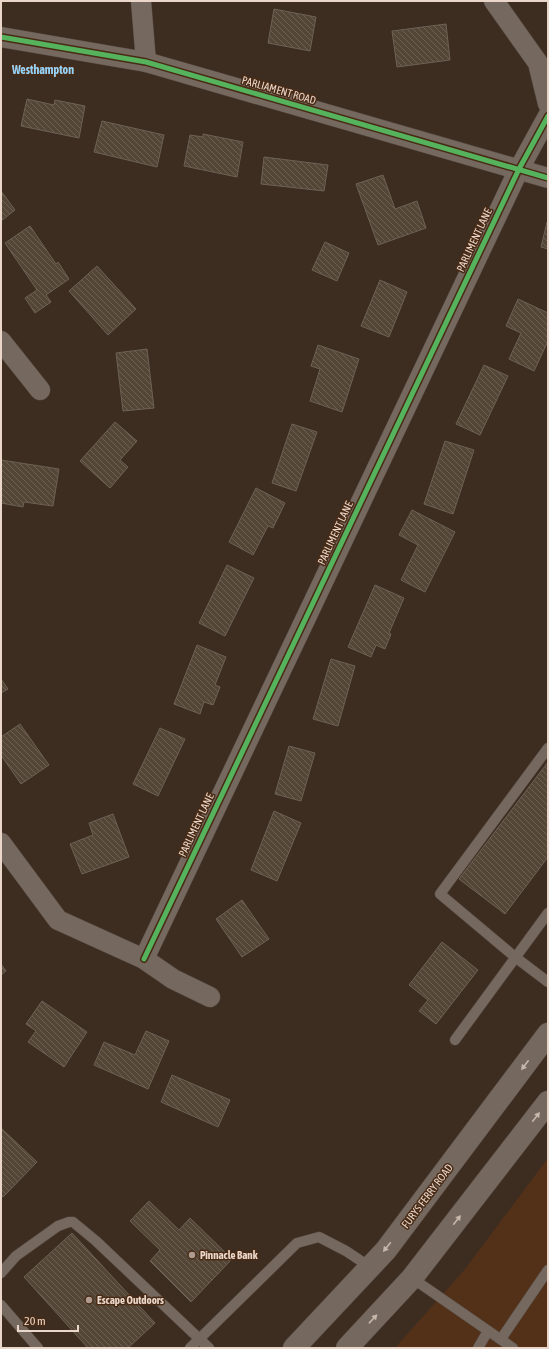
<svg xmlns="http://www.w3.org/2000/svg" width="549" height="1349" font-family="'Asap Condensed',sans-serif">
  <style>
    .built { fill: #533118 }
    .building { fill: url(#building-back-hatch); stroke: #6d6155 }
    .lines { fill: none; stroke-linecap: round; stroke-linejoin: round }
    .service-casing { stroke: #56483e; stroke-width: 11 }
    .minor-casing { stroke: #56483e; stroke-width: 21 }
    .secondary-casing { stroke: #56483e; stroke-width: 23 }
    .service { stroke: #74685f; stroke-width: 10 }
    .minor { stroke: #74685f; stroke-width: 20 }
    .secondary { stroke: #74685f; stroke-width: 22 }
    .cycleway-casing { stroke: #492b15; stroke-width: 8 }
    .cycleway { stroke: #56b35d; stroke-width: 5 }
    .oneway { fill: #c7b6aa }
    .poi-dot { fill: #ad9c8f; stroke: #492b15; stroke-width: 1.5 }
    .labels { text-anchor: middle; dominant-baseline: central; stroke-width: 3; stroke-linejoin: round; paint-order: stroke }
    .street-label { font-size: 11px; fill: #ead7ca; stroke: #492b15 }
    .poi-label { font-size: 11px; font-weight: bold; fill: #ead7ca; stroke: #492b15; text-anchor: start }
    .neighbourhood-label { font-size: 12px; font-weight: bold; fill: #96d2f7; stroke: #492b15 }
  </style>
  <defs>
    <pattern id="building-back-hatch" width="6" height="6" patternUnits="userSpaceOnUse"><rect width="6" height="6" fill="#544636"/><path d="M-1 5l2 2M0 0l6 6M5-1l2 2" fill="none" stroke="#6d6052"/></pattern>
  </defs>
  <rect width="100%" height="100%" fill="#3d2d21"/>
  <polygon class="built" points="548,1158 548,1348 395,1348 465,1269"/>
  <g class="building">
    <polygon points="274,9 316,17 310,51 268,43"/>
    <polygon points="446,24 450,60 397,67 392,31"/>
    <polygon points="27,99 54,105 55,100 85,106 79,138 21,126"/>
    <polygon points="102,121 164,135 157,167 94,152"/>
    <polygon points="203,134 243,142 237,177 184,166 190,135 203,137"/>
    <polygon points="264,157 328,165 324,191 261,184"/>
    <polygon points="383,175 395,209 417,201 426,228 378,245 356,184"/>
    <polygon points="1,191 15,210 1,221"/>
    <polygon points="547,222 548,222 548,249 541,247"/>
    <polygon points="30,226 56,264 58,262 69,279 46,295 51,302 35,313 25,298 37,290 5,243"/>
    <polygon points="325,242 349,253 337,281 312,270"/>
    <polygon points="97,266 136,309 108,335 69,291"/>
    <polygon points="380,280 407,292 389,337 361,326"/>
    <polygon points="518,299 548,313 548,341 534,371 509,359 521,333 506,326"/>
    <polygon points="318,345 359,359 342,412 310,401 320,369 311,366"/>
    <polygon points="147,349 154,408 123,411 116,353"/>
    <polygon points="484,365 508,376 480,435 456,424"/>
    <polygon points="115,422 137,441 120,460 128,467 110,488 80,461"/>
    <polygon points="292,424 317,432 296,491 272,483"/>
    <polygon points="445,441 474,450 453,514 424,504"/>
    <polygon points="1,460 59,469 53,506 24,502 23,507 1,503"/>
    <polygon points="256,488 285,503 273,528 268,526 253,555 229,542"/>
    <polygon points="412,510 455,532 425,592 401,580 418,545 399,535"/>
    <polygon points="227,565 254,578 225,636 199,623"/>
    <polygon points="375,585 404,598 389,633 391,634 385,649 376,645 371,657 348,647"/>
    <polygon points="197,645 226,657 215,685 220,687 213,705 204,702 200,714 174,704"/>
    <polygon points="331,659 355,666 338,726 313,719"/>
    <polygon points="1,679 8,689 1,693"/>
    <polygon points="20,724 49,765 21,784 1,755 1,737"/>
    <polygon points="160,728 185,739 158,796 133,784"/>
    <polygon points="289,746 315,753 301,801 275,794"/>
    <polygon points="548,762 548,857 505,914 459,879"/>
    <polygon points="274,811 301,823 277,881 251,870"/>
    <polygon points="113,814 129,857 82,874 70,844 93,835 89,823"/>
    <polygon points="242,900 269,939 242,957 216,919"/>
    <polygon points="442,942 478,970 436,1024 419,1011 428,1000 409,985"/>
    <polygon points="1,964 6,971 1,975"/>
    <polygon points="42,1001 87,1032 64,1067 28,1042 36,1031 26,1024"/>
    <polygon points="146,1031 169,1041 148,1089 94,1065 104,1042 135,1055"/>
    <polygon points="172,1075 230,1100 218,1127 161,1102"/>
    <polygon points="1,1128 37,1162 3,1197 1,1194"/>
    <polygon points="149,1201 179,1230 190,1218 232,1259 191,1302 150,1261 160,1250 130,1221"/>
    <polygon points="72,1233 155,1323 128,1348 88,1348 24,1277"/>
  </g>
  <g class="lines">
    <defs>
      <g id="service">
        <polyline points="548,748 440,894 515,957 548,982"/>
        <polyline points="455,1040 548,913"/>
        <polyline points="1,1273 16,1256 58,1226 69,1222 73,1222 96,1241 209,1348"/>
        <polyline points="412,1278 513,1348"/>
        <polyline points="1,1305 38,1348"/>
        <polyline points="501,1339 548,1270"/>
        <polyline points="190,1348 297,1243 319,1237 346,1251 370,1267"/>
        <polyline points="478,1348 488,1331"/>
      </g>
      <g id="minor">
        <polyline points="141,1 146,62"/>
        <polyline points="494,1 538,63 548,104"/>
        <polyline points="1,37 146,62 548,178"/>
        <polyline points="1,341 40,390"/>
        <polyline points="1,843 58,920 144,959 173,979 210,997"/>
        <polyline points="144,959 519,169 548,116"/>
      </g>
      <g id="secondary">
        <polyline points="294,1348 386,1250 548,1034"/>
        <polyline points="347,1348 412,1278 548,1102"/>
      </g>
    </defs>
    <use href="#service" class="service-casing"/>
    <use href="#minor" class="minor-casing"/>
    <use href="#secondary" class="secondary-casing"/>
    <use href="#service" class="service"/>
    <use href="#minor" class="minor"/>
    <use href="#secondary" class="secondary"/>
    <defs>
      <g id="cycleway">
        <polyline points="1,37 146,62 548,178"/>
        <polyline points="144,959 519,169 548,116"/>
      </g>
    </defs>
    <use href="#cycleway" class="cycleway-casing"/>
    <use href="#cycleway" class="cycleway"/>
  </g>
  <defs><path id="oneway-solid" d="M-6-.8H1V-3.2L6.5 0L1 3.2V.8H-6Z"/></defs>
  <g class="oneway">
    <use href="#oneway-solid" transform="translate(525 1065) rotate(127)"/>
    <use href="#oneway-solid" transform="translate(536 1117) rotate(-52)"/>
    <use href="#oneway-solid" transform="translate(457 1220) rotate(-52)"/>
    <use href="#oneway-solid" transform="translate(387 1247) rotate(129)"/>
    <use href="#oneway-solid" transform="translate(373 1319) rotate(-47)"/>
  </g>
  <g class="poi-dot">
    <circle cx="192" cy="1255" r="4"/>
    <circle cx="89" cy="1300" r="4"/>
  </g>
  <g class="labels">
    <g class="street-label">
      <text transform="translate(279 90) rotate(16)">PARLIAMENT ROAD</text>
      <text transform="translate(474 240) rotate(-65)">PARLIMENT LANE</text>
      <text transform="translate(335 533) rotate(-65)">PARLIMENT LANE</text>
      <text transform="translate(196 825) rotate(-65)">PARLIMENT LANE</text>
      <text transform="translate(427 1196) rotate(-53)">FURYS FERRY ROAD</text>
    </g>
    <g class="poi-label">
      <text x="200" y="1255">Pinnacle Bank</text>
      <text x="97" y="1300">Escape Outdoors</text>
    </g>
    <g class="neighbourhood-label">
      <text x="43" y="70">Westhampton</text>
    </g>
  </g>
  <rect width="549" height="1349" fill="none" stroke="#ead7ca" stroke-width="4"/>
  <path d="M18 1325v6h60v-6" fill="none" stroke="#ead7ca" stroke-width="2"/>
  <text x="24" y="1325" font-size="12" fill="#ead7ca" stroke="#492b15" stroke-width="3" paint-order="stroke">20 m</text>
</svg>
